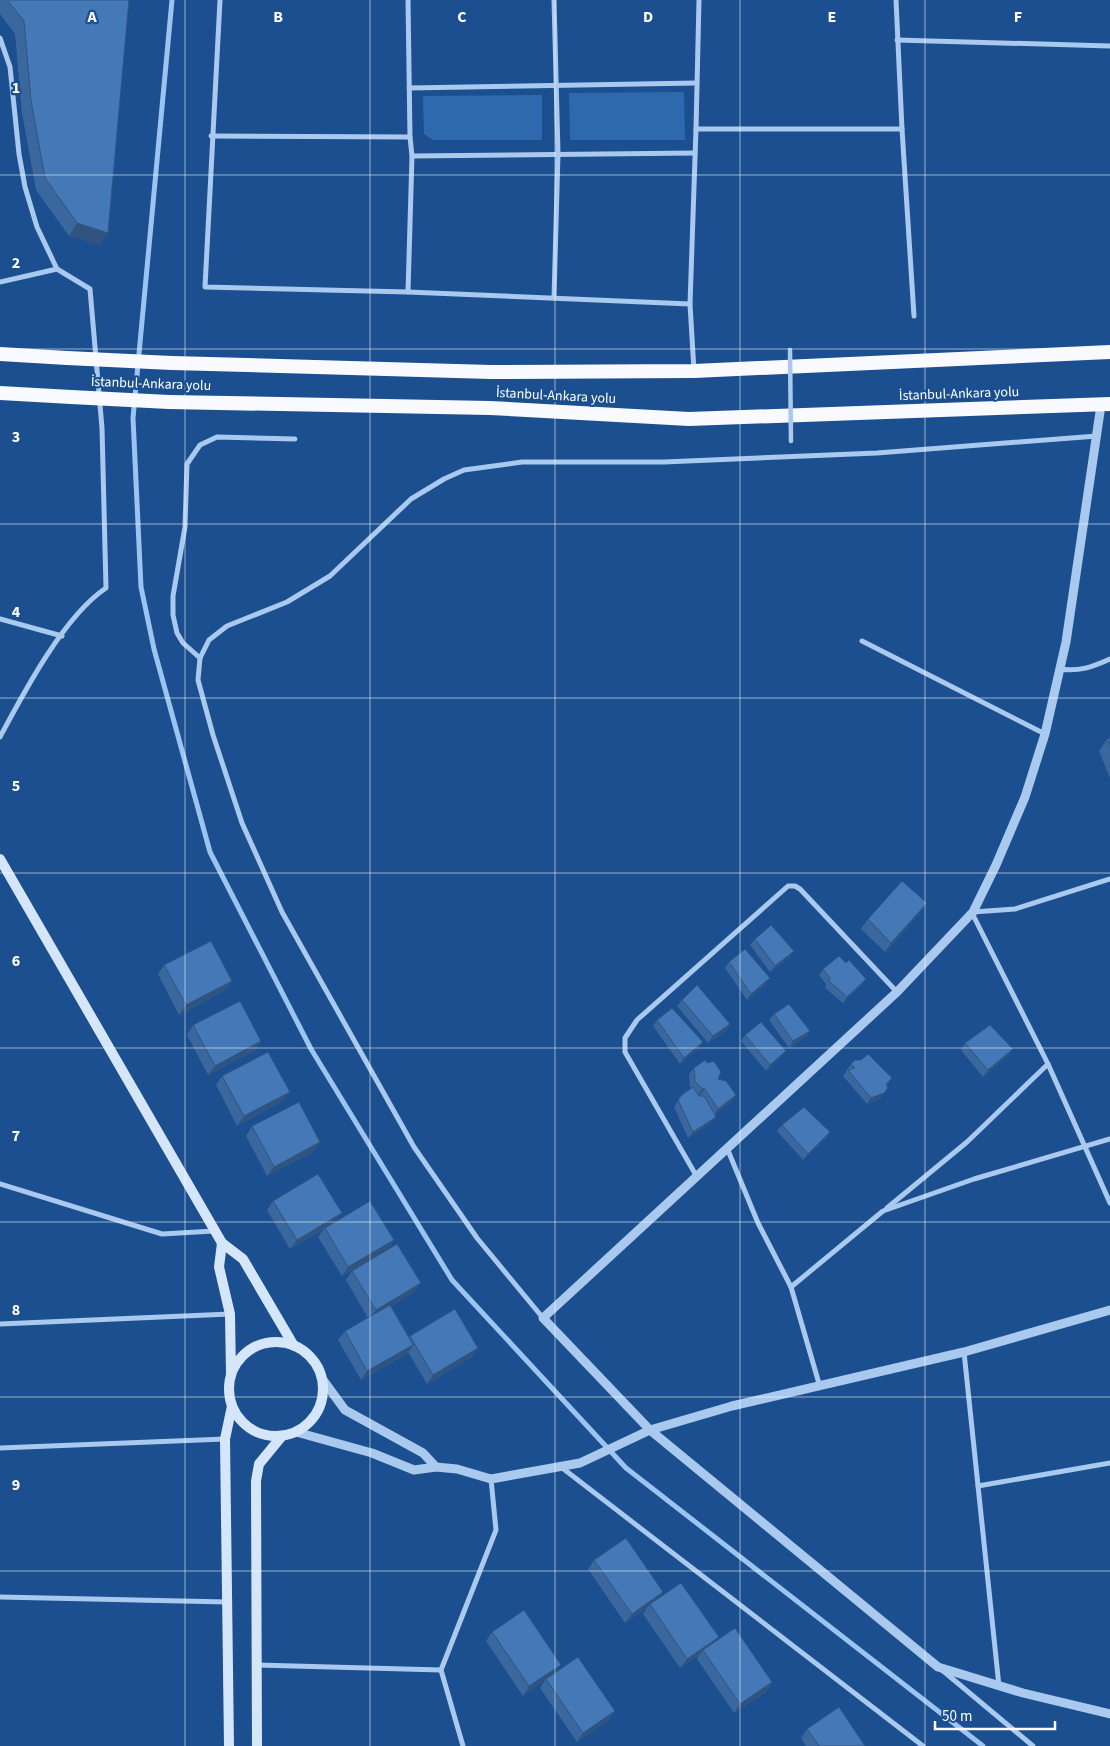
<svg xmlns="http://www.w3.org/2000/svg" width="1110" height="1746" font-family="'Source Sans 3',sans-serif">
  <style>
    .green { fill: #2e69ad }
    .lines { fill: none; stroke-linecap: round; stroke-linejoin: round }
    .stream { stroke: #9cc4f0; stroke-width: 5 }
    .minor { stroke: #a9c9ee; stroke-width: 5 }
    .tertiary { stroke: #a9c9ee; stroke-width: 9 }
    .secondary { stroke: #d6e6fa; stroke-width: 10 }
    .trunk { stroke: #f8faff; stroke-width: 14 }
    .pedestrian-bridge { stroke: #a9c9ee; stroke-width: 4.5 }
    .trunk-bridge { stroke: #f8faff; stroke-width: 14 }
    .wall { fill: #3a679d }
    .shaded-wall { fill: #305480 }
    .building { fill: #4478b7; stroke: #305480 }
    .grid { fill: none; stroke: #fff; stroke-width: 1; stroke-opacity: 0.55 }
    .labels { text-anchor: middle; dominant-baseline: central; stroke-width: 4.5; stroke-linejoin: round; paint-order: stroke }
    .street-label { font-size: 14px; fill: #fff; stroke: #1b4f8f }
    .grid-label { font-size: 16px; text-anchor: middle; font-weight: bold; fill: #fff; stroke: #1b4f8f; stroke-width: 4.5; stroke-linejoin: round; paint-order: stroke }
  </style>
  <rect width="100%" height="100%" fill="#1b4f8f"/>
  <g class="green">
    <polygon points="684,92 685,140 570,140 569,93"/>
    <polygon points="542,95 542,140 433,140 424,134 423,96"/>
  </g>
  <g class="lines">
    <polyline class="stream" points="172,0 133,418 141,587 154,649 210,852 311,1049 452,1280 626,1468 983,1746"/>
    <g class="minor">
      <polyline points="220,0 205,287 408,292 690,304 696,129 902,129"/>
      <polyline points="896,0 902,129 914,316"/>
      <path d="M0,38L10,67L19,154L25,187L37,227L57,269L90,289L102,428L106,588C64,616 24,692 0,737"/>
      <polyline points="897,40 1110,46"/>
      <polyline points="409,88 697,83"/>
      <polyline points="696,129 699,0"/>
      <polyline points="211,136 410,137"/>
      <polyline points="412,156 695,153"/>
      <polyline points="0,282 57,269"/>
      <polyline points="408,292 412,156 410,137 408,0"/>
      <polyline points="554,298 558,153 554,0"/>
      <polyline points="690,304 694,371"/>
      <polyline points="0,619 62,636"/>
      <polyline points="862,641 1045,734"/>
      <polyline points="200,658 183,643 177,633 173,615 173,596 185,527 187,464 200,445 217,437 295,439"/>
      <path d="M1060,669C1079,672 1092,667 1110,659"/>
      <polyline points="973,912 1015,909 1110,879"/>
      <polyline points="972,913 1048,1064 1110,1203"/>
      <polyline points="727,1148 758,1223 791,1287 820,1387"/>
      <polyline points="697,1177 625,1052 625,1038 637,1020 788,886 795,886 800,889 897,992"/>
      <polyline points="0,1184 162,1234 214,1231"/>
      <polyline points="887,1208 967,1142 1048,1064"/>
      <polyline points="791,1287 883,1211 974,1179 1110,1139"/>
      <polyline points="543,1318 477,1238 414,1147 282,912 242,823 213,735 198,680 200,658 209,640 227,626 287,602 330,576 411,499 444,479 464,470 522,462 664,462 877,453 1097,436"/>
      <polyline points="0,1324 230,1314"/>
      <polyline points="964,1352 999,1686"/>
      <polyline points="0,1448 225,1439"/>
      <polyline points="561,1467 923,1746"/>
      <polyline points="978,1486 1110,1463"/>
      <polyline points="0,1597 227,1602"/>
      <polyline points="257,1665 441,1670"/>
      <polyline points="942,1670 1033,1746"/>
      <polyline points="463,1746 441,1670 496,1530 491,1479"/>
    </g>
    <g class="tertiary">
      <polyline points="1101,405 1066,642 1045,734 1025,797 996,865 973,912 897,992 543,1318 650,1430 938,1667 1023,1693 1110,1714"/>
      <polyline points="323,1380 345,1410 423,1453 436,1467 457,1469 491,1479 580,1463 650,1430 732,1406 964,1352 1110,1310"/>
      <polyline points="296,1432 372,1453 414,1470 436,1467"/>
    </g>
    <g class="secondary">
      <polyline points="0,859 222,1243 243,1259 294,1346"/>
      <polyline points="222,1243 219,1267 230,1314 231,1374"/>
      <circle cx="276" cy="1389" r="47"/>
      <polyline points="229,1746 225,1439 232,1406"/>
      <polyline points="257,1746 256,1481 259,1464 282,1436"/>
    </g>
    <g class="trunk">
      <polyline points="0,354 67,358"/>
      <polyline points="172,363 491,372 694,371 1110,352"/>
      <polyline points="0,393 71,397"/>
      <polyline points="169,402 490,408 689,419 1110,404"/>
    </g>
    <polyline class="pedestrian-bridge" points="790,350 791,441"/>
    <g class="trunk-bridge">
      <polyline points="67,358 172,363"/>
      <polyline points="71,397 169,402"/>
    </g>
  </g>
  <g class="wall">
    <polygon points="0,0 129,0 100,245 69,236 36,190 22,113 15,34 0,14"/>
    <polygon points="1110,738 1110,778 1099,751 1107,739"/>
    <polygon points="921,912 885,952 861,929 868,919"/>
    <polygon points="755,939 790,957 770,972 750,945"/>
    <polygon points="729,962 766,984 747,1000 725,968"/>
    <polygon points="846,963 866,979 861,985 843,1003 825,988 826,984 819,975 823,969"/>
    <polygon points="164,965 232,981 226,990 179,1015 158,974"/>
    <polygon points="682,1000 730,1024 726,1031 708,1043 677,1006"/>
    <polygon points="774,1014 810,1031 806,1037 789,1048 769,1020"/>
    <polygon points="657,1020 699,1048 680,1064 653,1026"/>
    <polygon points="193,1025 261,1041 255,1051 208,1075 187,1035"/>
    <polygon points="745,1035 781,1057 766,1071 741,1041"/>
    <polygon points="965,1043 1013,1049 1008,1055 983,1077 961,1050"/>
    <polygon points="707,1063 718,1079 736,1095 732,1101 714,1115 711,1123 688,1138 674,1107 682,1095 691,1088 690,1087 689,1074 694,1068"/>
    <polygon points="851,1064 892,1078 886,1086 888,1088 880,1099 867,1104 843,1076"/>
    <polygon points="222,1076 290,1092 283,1101 237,1126 216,1085"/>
    <polygon points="782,1125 830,1132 826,1138 803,1160 777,1131"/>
    <polygon points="252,1126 320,1142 313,1152 267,1176 246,1136"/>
    <polygon points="273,1201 336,1221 394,1240 387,1250 342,1276 318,1237 324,1229 290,1249 267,1210"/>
    <polygon points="352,1271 421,1283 414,1292 391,1306 409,1337 410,1336 472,1357 427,1384 408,1352 407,1354 361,1380 338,1340 345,1331 368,1318 346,1280"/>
    <polygon points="594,1560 660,1598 719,1637 716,1641 772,1682 766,1692 734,1713 697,1659 699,1655 680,1668 643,1614 647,1608 625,1623 588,1569"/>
    <polygon points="492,1632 615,1711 608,1721 577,1742 540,1688 545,1680 523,1696 486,1641"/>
    <polygon points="807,1729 865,1746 806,1746 801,1738"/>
  </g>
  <g class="shaded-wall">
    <polygon points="77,223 108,233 100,245 69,236"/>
    <polygon points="927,903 921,912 885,952 891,943"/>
    <polygon points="794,951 790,957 770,972 775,966"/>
    <polygon points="770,978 766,984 747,1000 751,994"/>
    <polygon points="866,979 861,985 843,1003 847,997"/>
    <polygon points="232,981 226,990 179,1015 186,1005"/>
    <polygon points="730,1024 726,1031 708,1043 713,1036"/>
    <polygon points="810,1031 806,1037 789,1048 793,1041"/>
    <polygon points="261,1041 255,1051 208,1075 215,1066"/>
    <polygon points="703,1042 699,1048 680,1064 684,1058"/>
    <polygon points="1013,1049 1008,1055 983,1077 988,1070"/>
    <polygon points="786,1051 781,1057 766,1071 770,1065"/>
    <polygon points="702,1089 705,1089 700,1095 698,1095"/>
    <polygon points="290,1092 283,1101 237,1126 244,1116"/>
    <polygon points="884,1093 880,1099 867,1104 871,1098"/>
    <polygon points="736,1095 732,1101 714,1115 718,1109"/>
    <polygon points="716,1117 711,1123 688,1138 693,1132"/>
    <polygon points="830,1132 826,1138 803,1160 808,1154"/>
    <polygon points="320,1142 313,1152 267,1176 274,1167"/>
    <polygon points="342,1213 335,1222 290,1249 297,1240"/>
    <polygon points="394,1240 387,1250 342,1276 348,1267"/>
    <polygon points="421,1283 414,1292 369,1319 376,1310"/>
    <polygon points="413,1345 407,1354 361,1380 367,1371"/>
    <polygon points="478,1348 472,1357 427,1384 433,1375"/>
    <polygon points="663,1592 657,1602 650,1604 647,1608 625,1623 632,1614"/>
    <polygon points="719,1637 712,1646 703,1650 699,1655 680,1668 687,1659"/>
    <polygon points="561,1665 554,1674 546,1679 545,1680 523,1696 529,1686"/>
    <polygon points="772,1682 766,1692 734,1713 740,1704"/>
    <polygon points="615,1711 608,1721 577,1742 583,1733"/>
  </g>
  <g class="building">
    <polygon points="7,0 129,0 108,233 77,223 45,178 31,101 24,21"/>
    <polygon points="1110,738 1110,745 1107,739"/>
    <polygon points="902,881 927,903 891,943 868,919"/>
    <polygon points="771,925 794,951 775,966 755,939"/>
    <polygon points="211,941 232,981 186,1005 164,965"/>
    <polygon points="745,949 770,978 751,994 729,962"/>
    <polygon points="839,956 846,963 849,960 866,979 847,997 829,981 830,978 823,969"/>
    <polygon points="697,985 730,1024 713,1036 682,1000"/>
    <polygon points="240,1001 261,1041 215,1066 193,1025"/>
    <polygon points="789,1004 810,1031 793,1041 774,1014"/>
    <polygon points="672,1008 703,1042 684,1058 657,1020"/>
    <polygon points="761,1022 786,1051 770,1065 745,1035"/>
    <polygon points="990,1025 1013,1049 988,1070 965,1043"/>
    <polygon points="268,1052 290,1092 244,1116 222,1076"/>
    <polygon points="868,1054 892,1078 886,1084 888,1088 884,1093 871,1098 848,1070 855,1068 851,1064 855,1060 861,1060"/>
    <polygon points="705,1060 707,1063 714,1061 721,1072 718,1079 726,1081 736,1095 718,1109 705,1089 702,1089 695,1081 694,1068"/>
    <polygon points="693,1087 699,1096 704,1096 716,1117 693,1132 678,1100 682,1095"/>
    <polygon points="299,1102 320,1142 274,1167 252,1126"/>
    <polygon points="804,1107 830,1132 808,1154 782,1125"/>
    <polygon points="318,1174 342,1213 297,1240 273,1201"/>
    <polygon points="370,1201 394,1240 348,1267 325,1228"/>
    <polygon points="397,1244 421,1283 376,1310 352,1271"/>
    <polygon points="390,1305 413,1345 367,1371 345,1331"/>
    <polygon points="455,1309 478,1348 433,1375 410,1336"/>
    <polygon points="626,1538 663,1592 632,1614 594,1560"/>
    <polygon points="681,1583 719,1637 687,1659 650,1604"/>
    <polygon points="524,1610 561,1665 529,1686 492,1632"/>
    <polygon points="735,1628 772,1682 740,1704 703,1650"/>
    <polygon points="578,1657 615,1711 583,1733 546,1679"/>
    <polygon points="839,1707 865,1746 819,1746 807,1729"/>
  </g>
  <path class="grid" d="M185,0V1746M370,0V1746M555,0V1746M740,0V1746M925,0V1746M0,175H1110M0,349H1110M0,524H1110M0,698H1110M0,873H1110M0,1048H1110M0,1222H1110M0,1397H1110M0,1571H1110"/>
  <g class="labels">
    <g class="street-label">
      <text transform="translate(151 384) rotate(2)">İstanbul-Ankara yolu</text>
      <text transform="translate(959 394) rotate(-2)">İstanbul-Ankara yolu</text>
      <text transform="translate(556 396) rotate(3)">İstanbul-Ankara yolu</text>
    </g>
  </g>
  <g class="grid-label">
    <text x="92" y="22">A</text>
    <text x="278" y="22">B</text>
    <text x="462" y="22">C</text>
    <text x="648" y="22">D</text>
    <text x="832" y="22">E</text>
    <text x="1018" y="22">F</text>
    <text x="16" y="93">1</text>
    <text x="16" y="268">2</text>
    <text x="16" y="442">3</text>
    <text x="16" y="617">4</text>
    <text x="16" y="791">5</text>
    <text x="16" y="966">6</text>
    <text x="16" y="1141">7</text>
    <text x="16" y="1315">8</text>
    <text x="16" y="1490">9</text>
  </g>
  <path d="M935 1721v8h120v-8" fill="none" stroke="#ffffff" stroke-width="2.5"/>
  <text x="942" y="1721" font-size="15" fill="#ffffff" stroke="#1b4f8f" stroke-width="4" paint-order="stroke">50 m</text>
</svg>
